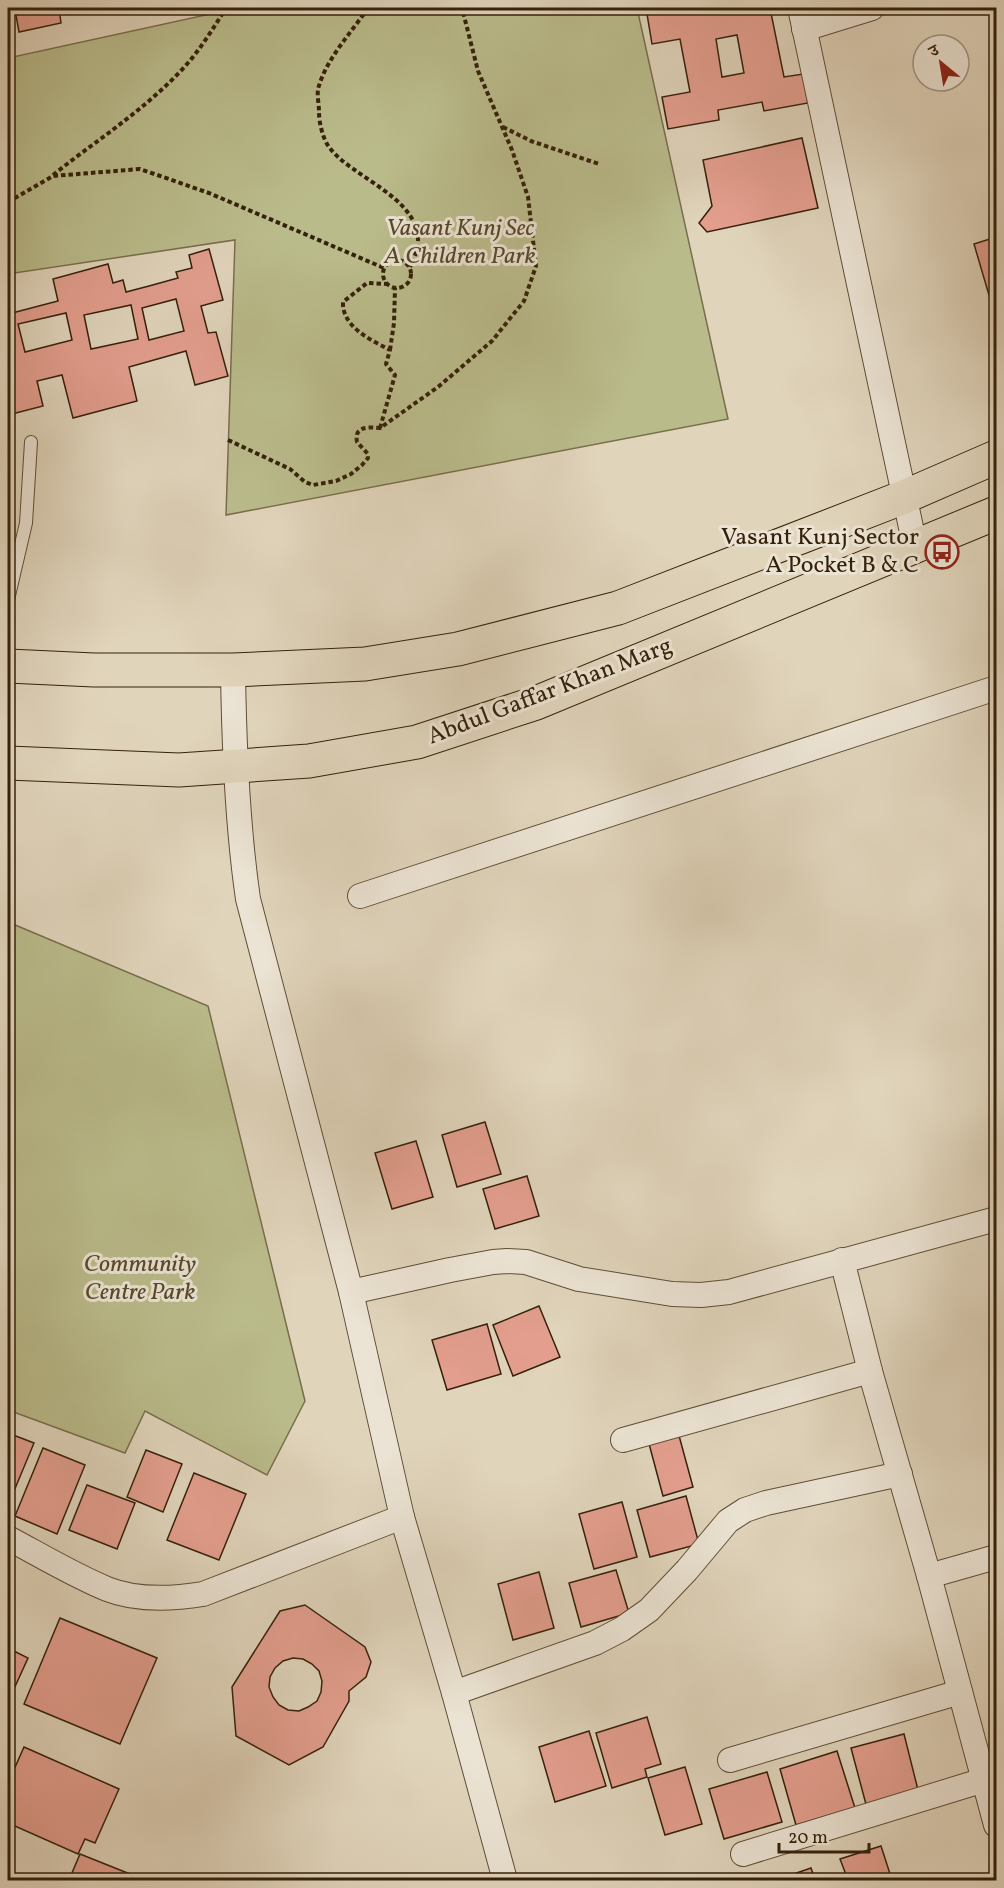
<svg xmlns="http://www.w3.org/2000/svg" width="1004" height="1888" font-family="Vollkorn,'Noto Serif Devanagari',serif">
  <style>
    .green { fill: #babb8b; stroke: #786e4b; stroke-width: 1.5 }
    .building { fill: #e39e8e; stroke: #35210b; stroke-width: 1.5; fill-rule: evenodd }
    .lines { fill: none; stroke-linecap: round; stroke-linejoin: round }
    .service-casing { stroke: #604e37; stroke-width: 14 }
    .minor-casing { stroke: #604e37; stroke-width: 26 }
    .primary-casing { stroke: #35210b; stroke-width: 35 }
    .path { stroke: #35210b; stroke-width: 4; stroke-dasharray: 4.5 3; stroke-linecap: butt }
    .service { stroke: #ebe3d3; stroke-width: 12 }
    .minor { stroke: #ebe3d3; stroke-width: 24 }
    .primary { stroke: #e0d4bb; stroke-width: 33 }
    .labels { text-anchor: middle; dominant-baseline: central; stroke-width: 6; stroke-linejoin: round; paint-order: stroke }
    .park-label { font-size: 24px; font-style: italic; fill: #56482b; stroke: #ebe3d3 }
    .poi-label { font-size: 24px; fill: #35210b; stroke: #ebe3d3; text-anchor: end }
    .street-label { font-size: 24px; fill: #35210b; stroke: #ebe3d3 }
  </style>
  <rect width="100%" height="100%" fill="#e0d4bb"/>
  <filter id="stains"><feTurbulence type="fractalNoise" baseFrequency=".00333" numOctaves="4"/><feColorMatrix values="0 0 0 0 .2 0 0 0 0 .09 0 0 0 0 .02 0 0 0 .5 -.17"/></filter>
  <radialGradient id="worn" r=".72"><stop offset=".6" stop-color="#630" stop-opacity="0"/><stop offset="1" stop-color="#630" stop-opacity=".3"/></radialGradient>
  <g class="green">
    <polygon points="214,8 637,8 728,419 226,515 235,240 8,274 8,58 215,13"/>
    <polygon points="8,922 208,1006 305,1401 267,1475 145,1411 125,1453 8,1410"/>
  </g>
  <g class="building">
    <polygon points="8,8 68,8 59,9 61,23 19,32 16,15 8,16"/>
    <path d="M646,8H698L699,11L719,8H770L784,77L803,74L808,103L764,111L762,102L718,110L719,120L668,129L662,97L690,92L680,39L652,44ZM737,35L744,73L722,77L716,39Z"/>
    <polygon points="802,138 818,208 707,232 699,223 712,206 703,160"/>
    <polygon points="996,237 996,319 974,244"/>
    <path d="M209,249L223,300L201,306L208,333L216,332L228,376L195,385L186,351L129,367L137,401L73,418L62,375L37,381L43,406L8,415V364L13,362L8,340V303H9L12,313L58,301L53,279L108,264L113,283L123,280L126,292L149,286L178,278L176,272L192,268L189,255ZM176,299L184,331L149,340L142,308ZM131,305L138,339L91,349L84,315ZM66,313L72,340L25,352L18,324Z"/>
    <polygon points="485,1122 501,1174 457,1187 442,1135"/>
    <polygon points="416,1141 433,1197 392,1209 375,1153"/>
    <polygon points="527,1176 539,1216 495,1229 483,1189"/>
    <polygon points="539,1306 560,1357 513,1376 493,1325"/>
    <polygon points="487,1324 501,1374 447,1390 432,1340"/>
    <polygon points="678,1432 693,1487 663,1496 648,1440"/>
    <polygon points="8,1433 34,1443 9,1503 8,1503"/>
    <polygon points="43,1448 85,1465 57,1534 15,1516"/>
    <polygon points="146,1450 182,1464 163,1512 127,1497"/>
    <polygon points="194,1473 246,1494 219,1560 167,1540"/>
    <polygon points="87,1485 135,1503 117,1549 69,1530"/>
    <polygon points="686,1496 699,1544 650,1557 637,1510"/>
    <polygon points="622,1502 637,1557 594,1569 579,1514"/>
    <polygon points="616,1570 629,1613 581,1627 569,1583"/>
    <polygon points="539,1572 554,1628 513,1640 498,1584"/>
    <path d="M305,1605L365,1647L371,1662L366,1677L349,1691V1701L323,1747L289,1765L236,1736L232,1687L280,1611ZM293,1658L303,1659L312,1664L319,1671L322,1681L321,1692L317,1701L308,1707L299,1711L288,1710L279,1705L273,1697L269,1687L270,1677L275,1668L283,1661Z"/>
    <polygon points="60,1618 157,1658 120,1744 24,1704"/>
    <polygon points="8,1648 28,1658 8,1702"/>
    <polygon points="647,1717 661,1764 645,1769 647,1777 612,1788 596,1733"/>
    <polygon points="589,1731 606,1786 555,1802 539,1747"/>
    <polygon points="904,1734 919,1794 867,1808 851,1748"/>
    <polygon points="24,1747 119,1789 95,1843 85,1839 78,1854 8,1823 8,1783"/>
    <polygon points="837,1751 855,1808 796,1825 780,1769"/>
    <polygon points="685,1767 702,1824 665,1835 648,1778"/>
    <polygon points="767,1772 782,1822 724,1839 709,1789"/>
    <polygon points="881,1846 892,1880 848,1880 840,1859"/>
    <polygon points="80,1854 145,1880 69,1880"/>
    <polygon points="811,1868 815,1880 779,1880 779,1879"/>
  </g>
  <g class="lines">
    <defs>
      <polyline id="service" points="8,600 26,523 31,442"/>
      <g id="minor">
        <polyline points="800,8 915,546"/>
        <polyline points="804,29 872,8"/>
        <path d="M233,670C234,747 237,823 248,899L351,1292L402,1517L454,1693L505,1880"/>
        <polyline points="360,896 996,688"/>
        <polyline points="842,1260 870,1371 929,1576 996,1825"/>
        <polyline points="351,1292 450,1270 493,1262 507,1261 526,1262 579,1279 672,1294 701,1295 729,1292 996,1219"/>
        <polyline points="623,1440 870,1371"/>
        <path d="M8,1538C40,1555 73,1575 107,1589C137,1601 172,1599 203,1594L402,1517"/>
        <polyline points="929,1576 996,1557"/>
        <polyline points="454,1693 595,1643 622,1629 649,1610 687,1570 728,1521 745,1510 766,1503 900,1474"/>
        <polyline points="730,1760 960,1692"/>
        <polyline points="743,1854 984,1780"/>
      </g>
      <g id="primary">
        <polyline points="8,666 94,670 233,670 365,664 458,649 618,608 904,497 996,457"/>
        <polyline points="8,763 179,770 309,761 417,742 536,703 996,513"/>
      </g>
    </defs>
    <use href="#service" class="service-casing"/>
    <use href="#minor" class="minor-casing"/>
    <use href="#primary" class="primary-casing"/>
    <g class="path">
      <path d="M368,8C351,33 326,59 318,89C317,96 319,105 319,112C319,123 323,139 329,147C352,178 417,196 418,240C418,250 414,258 410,267"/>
      <polyline points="503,127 531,141 599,164"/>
      <path d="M53,175C98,139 148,108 187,64C202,47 214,27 226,8"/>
      <polyline points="8,202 53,176 140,169 209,193 384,268"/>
      <circle cx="397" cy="274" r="14"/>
      <polyline points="390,350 394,323 395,288"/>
      <path d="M380,428L395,375L386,364L390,350C371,340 342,327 343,302L367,283L387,284"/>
      <path d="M228,440L290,469L305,482L313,485L336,481L351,474L362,465L368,458V454L357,442C354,426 368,427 380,428L438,387L492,341L524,301L536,266L528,197L512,150L478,71L462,8"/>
    </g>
    <use href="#service" class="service"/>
    <use href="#minor" class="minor"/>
    <use href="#primary" class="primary"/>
  </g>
  <defs>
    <symbol id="bus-ring" viewBox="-11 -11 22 22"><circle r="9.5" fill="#ebe3d3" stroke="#8f2418" stroke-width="1.5"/><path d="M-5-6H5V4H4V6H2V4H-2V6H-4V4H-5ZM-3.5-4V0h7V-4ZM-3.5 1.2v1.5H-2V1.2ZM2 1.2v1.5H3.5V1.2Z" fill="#8f2418"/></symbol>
  </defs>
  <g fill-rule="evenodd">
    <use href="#bus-ring" x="923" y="533" width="38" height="38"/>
  </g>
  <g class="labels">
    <g class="park-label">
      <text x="460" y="229">Vasant Kunj Sec<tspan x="460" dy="28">A Children Park</tspan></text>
      <text x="140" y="1265">Community<tspan x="140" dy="28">Centre Park</tspan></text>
    </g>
    <g class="poi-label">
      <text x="919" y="538">Vasant Kunj Sector<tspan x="919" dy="28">A Pocket B &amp; C</tspan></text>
    </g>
    <g class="street-label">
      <text transform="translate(550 692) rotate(-21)">Abdul Gaffar Khan Marg</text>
    </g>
  </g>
  <rect width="1004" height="1888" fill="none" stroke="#e0d4bb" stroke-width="30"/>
  <rect x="9" y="9" width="986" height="1870" fill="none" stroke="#35210b" stroke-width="3"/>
  <rect x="15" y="15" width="974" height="1858" fill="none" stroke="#35210b" stroke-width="1.5"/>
  <g transform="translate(941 63) rotate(330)"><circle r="28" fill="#ebe3d3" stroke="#a29583" stroke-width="1.5"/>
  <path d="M0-4.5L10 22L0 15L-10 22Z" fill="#8f2418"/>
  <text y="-9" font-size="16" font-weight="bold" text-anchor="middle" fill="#35210b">उ</text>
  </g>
  <path d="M779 1843v9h90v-9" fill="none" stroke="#35210b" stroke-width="3"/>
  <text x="788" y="1843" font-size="18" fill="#35210b" stroke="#ebe3d3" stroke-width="4.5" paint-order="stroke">20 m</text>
  <rect width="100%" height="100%" filter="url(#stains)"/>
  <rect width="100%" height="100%" fill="url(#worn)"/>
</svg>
